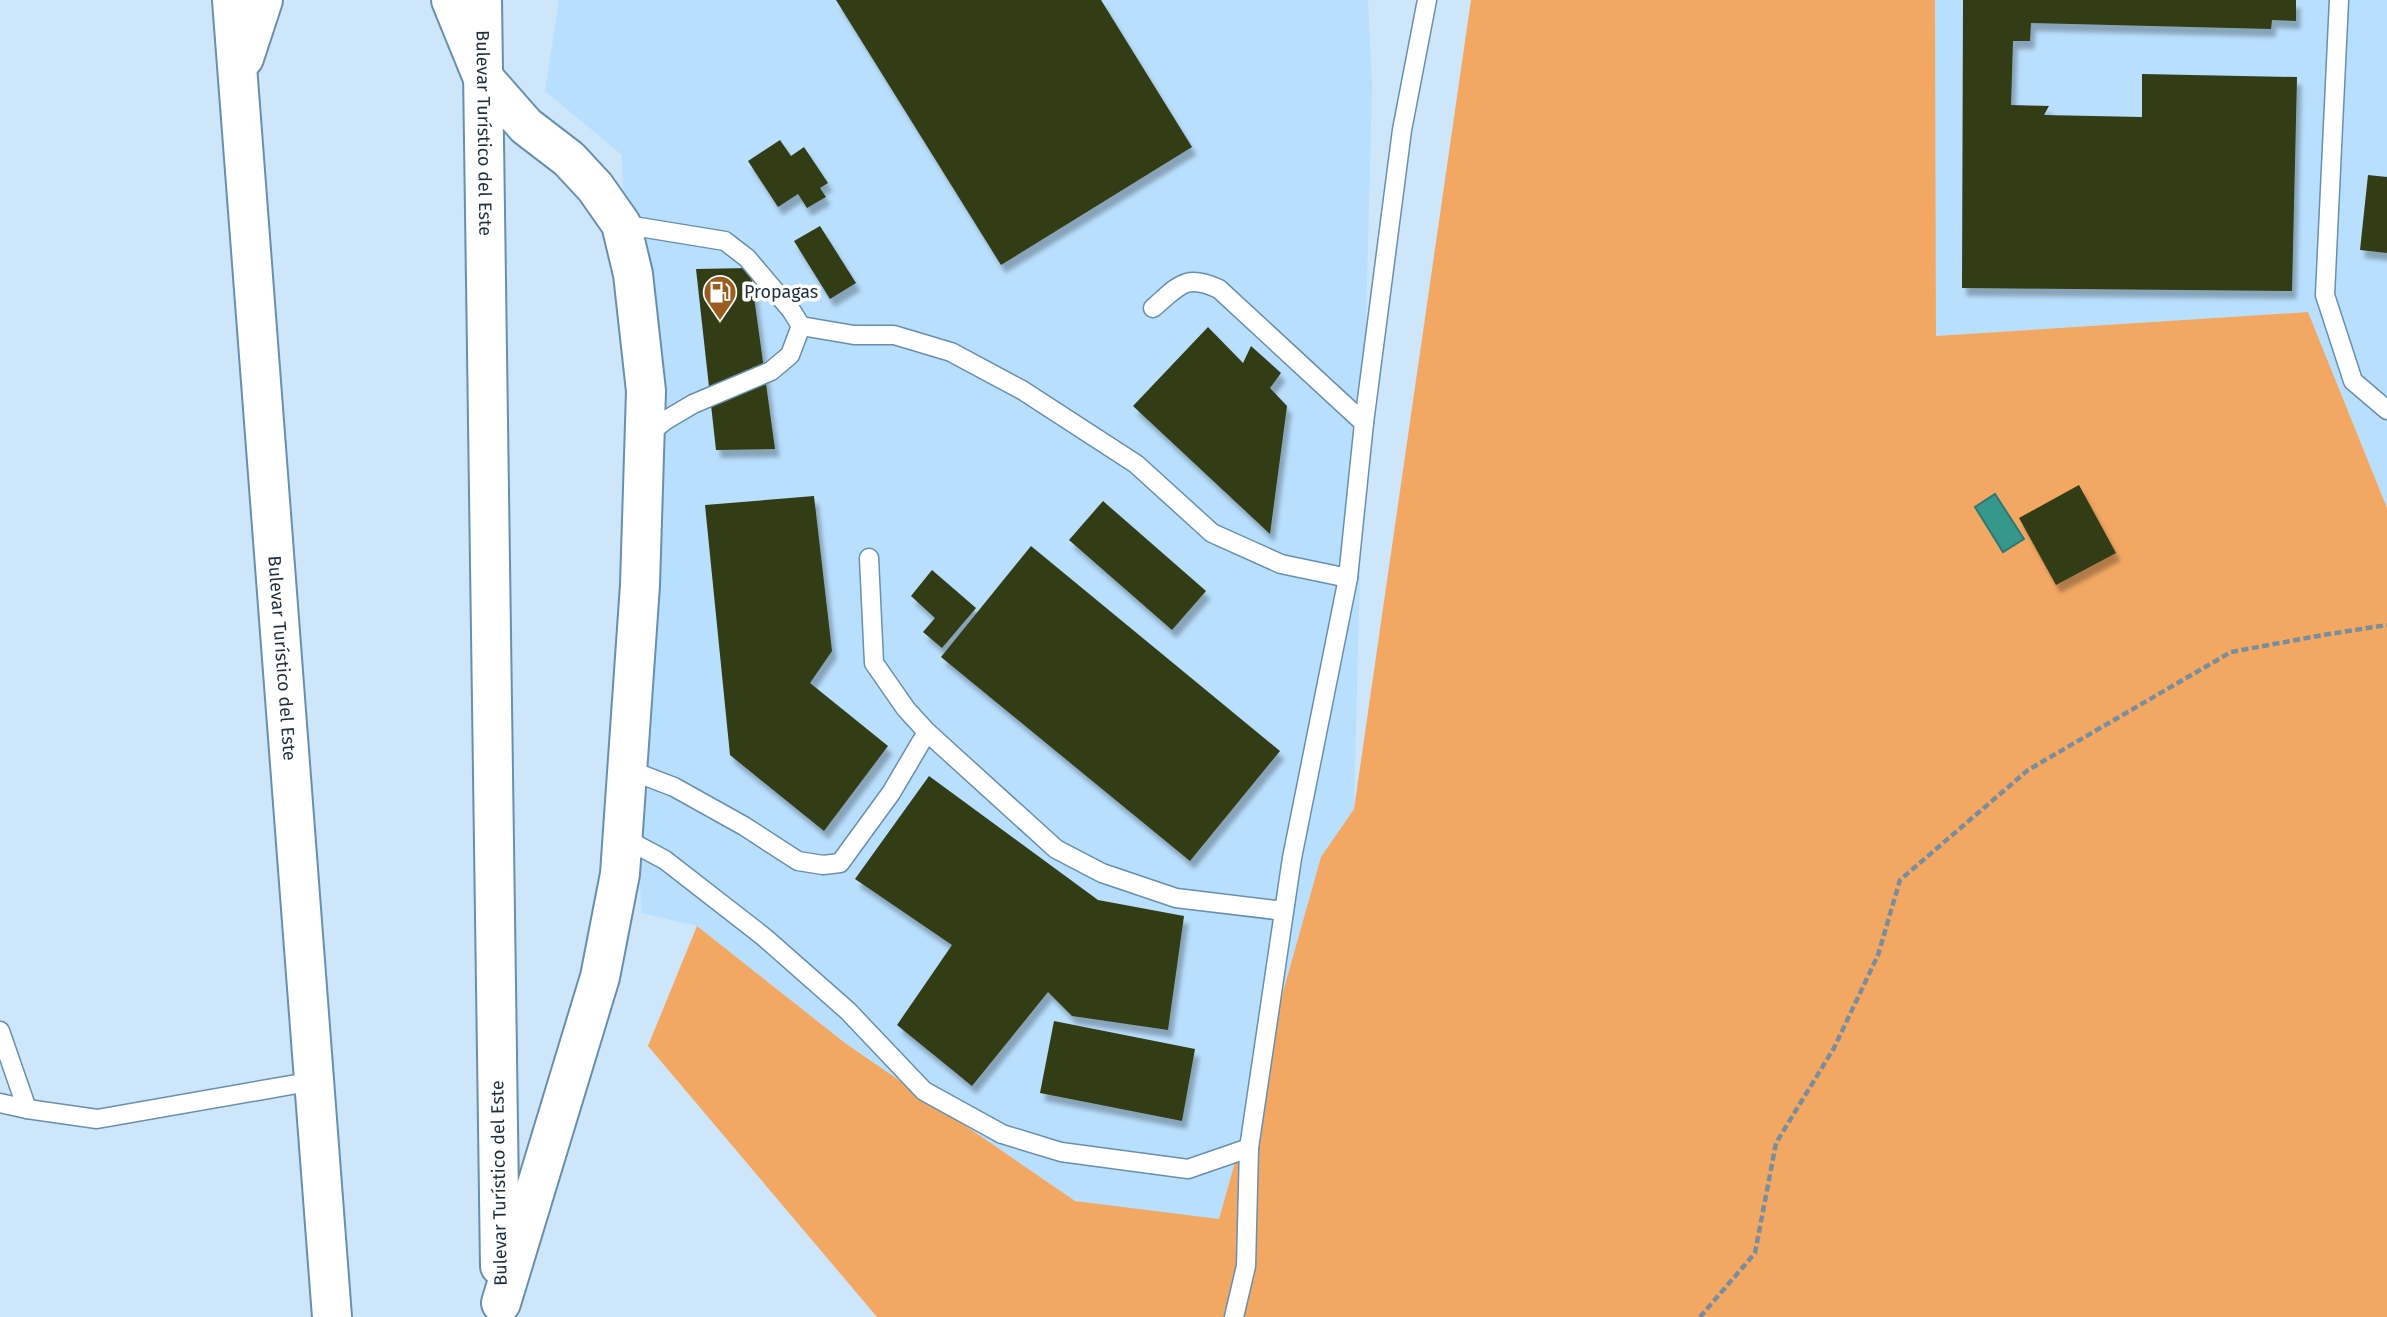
<svg xmlns="http://www.w3.org/2000/svg" width="2387" height="1317" font-family="'Fira Sans',sans-serif">
  <style>
    .built { fill: #b9dffe }
    .green { fill: #f2a863 }
    .water { fill: #36988b; stroke: #2f7873; stroke-width: 2 }
    .building { fill: #323d15; filter: url(#shadow) }
    .lines { fill: none; stroke-linecap: round; stroke-linejoin: round }
    .lane-casing { stroke: #688fad; stroke-width: 21 }
    .highway-casing { stroke: #688fad; stroke-width: 42 }
    .path { stroke: #798d9d; stroke-width: 4.5; stroke-dasharray: 7 3.5; stroke-linecap: butt }
    .lane { stroke: #fff; stroke-width: 18 }
    .highway { stroke: #fff; stroke-width: 38 }
    .labels { text-anchor: middle; dominant-baseline: central; stroke-width: 7; stroke-linejoin: round; paint-order: stroke }
    .street-label { font-size: 18px; fill: #1e2e3b; stroke: #fff }
    .poi-label { font-size: 18px; fill: #1e2e3b; stroke: #fff; text-anchor: start }
  </style>
  <defs>
    <filter id="shadow"><feDropShadow dx="4.5" dy="8" stdDeviation="2" flood-color="#0004"/></filter>
  </defs>
  <rect width="100%" height="100%" fill="#cee6fa"/>
  <g class="built">
    <polygon points="559,0 1368,0 1372,86 1354,809 1321,857 1219,1220 1075,1201 845,1043 697,926 641,913 622,155 545,91"/>
    <polygon points="1935,0 2387,0 2387,508 2307,312 1936,336"/>
  </g>
  <polygon class="green" points="1471,0 1935,0 1936,336 2308,312 2387,508 2387,1317 877,1317 648,1046 697,926 845,1043 1075,1201 1219,1219 1321,857 1354,809"/>
  <polygon class="water" points="1995,494 2024,539 2003,552 1975,507"/>
  <g class="building">
    <polygon points="836,0 1101,0 1192,147 1001,265"/>
    <polygon points="1963,0 2296,0 2296,21 2272,20 2271,29 2031,23 2030,41 2013,41 2011,105 2049,106 2044,115 2142,117 2142,74 2297,77 2292,291 1962,288"/>
    <polygon points="780,140 791,156 804,147 828,183 820,188 826,197 807,208 798,194 778,207 748,161"/>
    <polygon points="2368,175 2387,177 2387,253 2360,250"/>
    <polygon points="820,226 856,283 830,299 794,241"/>
    <polygon points="750,268 775,449 716,450 696,269"/>
    <polygon points="1208,327 1243,363 1251,346 1281,373 1270,388 1287,406 1270,534 1133,406"/>
    <polygon points="2079,485 2116,553 2056,585 2019,518"/>
    <polygon points="814,496 832,651 810,683 888,746 824,831 730,755 705,505"/>
    <polygon points="1103,501 1206,591 1172,630 1069,540"/>
    <polygon points="1031,546 1280,751 1190,861 941,657"/>
    <polygon points="932,570 976,608 942,648 923,632 935,618 911,596"/>
    <polygon points="929,776 1098,900 1184,916 1168,1030 1072,1016 1048,992 972,1086 897,1025 952,945 855,879"/>
    <polygon points="1054,1021 1195,1049 1182,1121 1040,1093"/>
  </g>
  <g class="lines">
    <defs>
      <g id="lane">
        <polyline points="2339,0 2325,295 2353,381 2387,410"/>
        <polyline points="621,224 725,241 747,258 791,310 801,326 854,335 894,335 951,352 1022,390 1136,464 1212,533 1281,564 1348,578"/>
        <path d="M1153,308C1179,286 1185,273 1219,289L1364,423"/>
        <polyline points="647,435 666,420 693,404 771,371 790,355 801,326"/>
        <polyline points="869,558 874,663 906,709 927,732 1056,849 1102,873 1176,898 1284,911"/>
        <polyline points="627,769 674,787 744,826 798,861 823,865 840,863 891,793 927,732"/>
        <polyline points="622,837 665,860 764,937 848,1011 924,1091 1002,1134 1061,1152 1188,1169 1249,1148"/>
        <polyline points="0,1031 27,1109"/>
        <polyline points="0,1103 27,1109 97,1119 314,1081"/>
        <polyline points="1234,1317 1246,1266 1249,1148 1292,858 1348,578 1364,423 1402,130 1427,0"/>
      </g>
      <g id="highway">
        <path id="s1" d="M232,0L332,1317"/>
        <polyline points="451,0 482,76 526,126 569,159 595,187 621,224 633,274 646,391 640,585 620,874 600,977 501,1303"/>
        <path id="s2" d="M482,0L500,1266"/>
        <polyline points="244,58 263,0"/>
      </g>
    </defs>
    <use href="#lane" class="lane-casing"/>
    <use href="#highway" class="highway-casing"/>
    <polyline class="path" points="1700,1317 1755,1253 1776,1143 1834,1048 1878,955 1900,880 2028,770 2231,652 2323,635 2387,625"/>
    <use href="#lane" class="lane"/>
    <use href="#highway" class="highway"/>
  </g>
  <defs>
    <symbol id="fuel-pin" viewBox="-11 -11 22 30"><path d="M0 17L-7.5 6A9.5 9.5 0 1 1 7.5 6Z" fill="#995d1f" stroke="#fff"/><path d="M-5.5-6h7V0h2V4h1.3V-2.5L3-4.5l.8-.8L6-3V5H2.5V1h-1V6h-7ZM-4.2-4.7v3.2H.2V-4.7Z" fill="#fff"/></symbol>
  </defs>
  <g fill-rule="evenodd">
    <use href="#fuel-pin" x="701" y="273" width="38" height="52"/>
  </g>
  <g class="labels">
    <g class="street-label">
      <text stroke="none"><textPath href="#s2" startOffset="133">Bulevar Turístico del Este</textPath></text>
      <text stroke="none"><textPath href="#s1" startOffset="660">Bulevar Turístico del Este</textPath></text>
      <text transform="translate(499 1183) rotate(-91)">Bulevar Turístico del Este</text>
    </g>
    <g class="poi-label">
      <text x="744" y="292">Propagas</text>
    </g>
  </g>
</svg>
